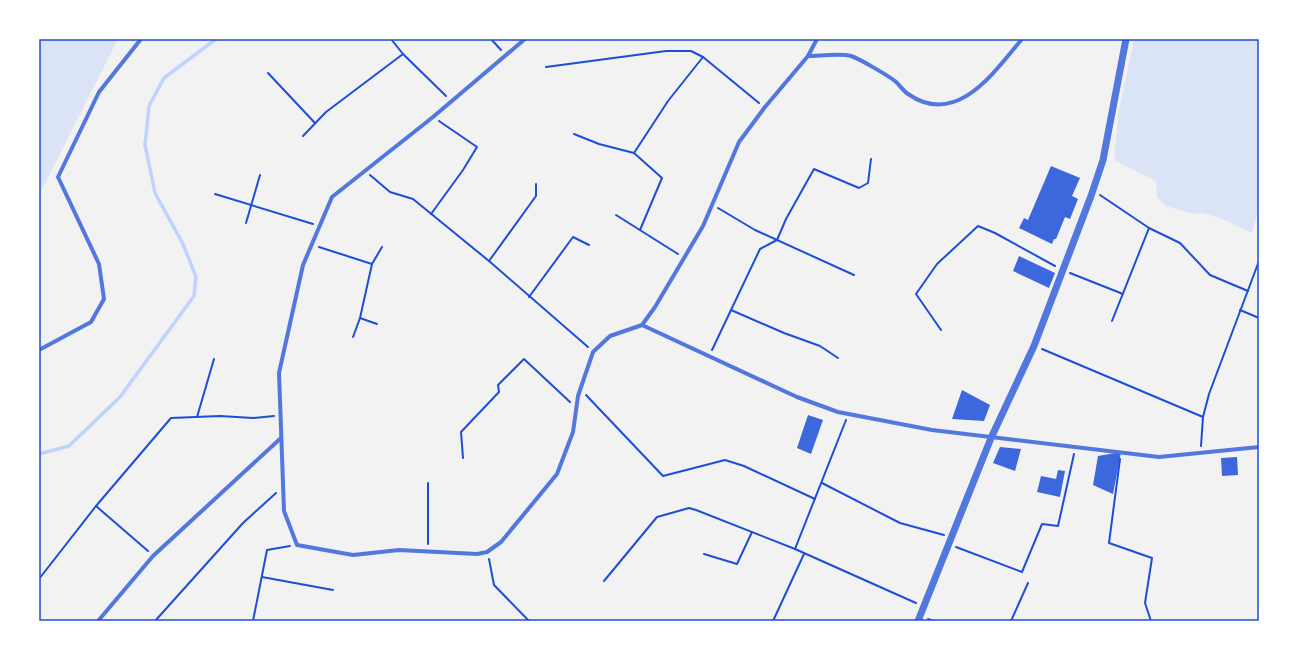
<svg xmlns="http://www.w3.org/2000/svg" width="1298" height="660" font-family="'PT Sans',sans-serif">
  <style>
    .green { fill: #dbe4f7 }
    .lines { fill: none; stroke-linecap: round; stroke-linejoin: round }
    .stream { stroke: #bfd3fe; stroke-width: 3.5 }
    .building { fill: #3d67dc }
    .path { stroke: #1d4ed8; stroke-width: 2 }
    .minor { stroke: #5277de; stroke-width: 4 }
    .tertiary { stroke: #5277de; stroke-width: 7 }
    .neatline { fill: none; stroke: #1d4ed8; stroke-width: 1.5 }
  </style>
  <rect width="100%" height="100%" fill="#f2f2f2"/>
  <g class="green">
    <polygon points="39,39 118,39 39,195"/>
    <polygon points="1134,39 1259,39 1259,208 1252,233 1222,219 1203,213 1193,214 1166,206 1157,197 1156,181 1114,160 1118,115"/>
  </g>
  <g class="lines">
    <polyline class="stream" points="39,454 69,446 120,397 194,296 196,277 183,244 155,193 145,145 149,106 164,78 216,39"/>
  </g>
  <g class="building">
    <polygon points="1051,166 1080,178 1072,196 1078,199 1070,219 1065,217 1056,239 1054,239 1052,244 1019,228 1024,218 1028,220"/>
    <polygon points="1019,256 1055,273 1049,288 1013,271"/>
    <polygon points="962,390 990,405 984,421 952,419"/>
    <polygon points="808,415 823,420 811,454 797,448"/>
    <polygon points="1000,447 1021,449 1015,471 993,463"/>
    <polygon points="1121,452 1113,494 1093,485 1098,456"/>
    <polygon points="1237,457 1238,475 1222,476 1221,458"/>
    <polygon points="1058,470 1065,471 1060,497 1037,492 1041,476 1056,479"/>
  </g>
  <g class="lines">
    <g class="path">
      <polyline points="391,39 403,54 446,96"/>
      <polyline points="491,39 501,50"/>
      <polyline points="546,67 666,51 691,51 703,57 759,103"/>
      <polyline points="268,73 315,123"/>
      <polyline points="574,134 599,144 634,153 662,178 640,230"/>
      <polyline points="303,136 326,112 403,54"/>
      <polyline points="634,153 668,101 703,57"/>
      <polyline points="370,175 390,192 413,199 489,261 588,347"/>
      <polyline points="215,194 313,224"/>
      <polyline points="1100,195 1149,228 1180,243 1210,275 1248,291"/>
      <polyline points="718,208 755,230 854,275"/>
      <polyline points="431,214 463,170 477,147 439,121"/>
      <polyline points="616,215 678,254"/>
      <polyline points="246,223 260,175"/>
      <polyline points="319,247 372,264"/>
      <polyline points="489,261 536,196 536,184"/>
      <polyline points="1070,273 1123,294"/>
      <polyline points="529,297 573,237 589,245"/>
      <polyline points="731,310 784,333 820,346 838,358"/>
      <polyline points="1240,310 1259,318"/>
      <polyline points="360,318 377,324"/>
      <polyline points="1112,321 1149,228"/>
      <polyline points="941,330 916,294 937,264 978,226 995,233 1055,266"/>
      <polyline points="353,337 360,318 372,264 382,247"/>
      <polyline points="1042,349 1203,417"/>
      <polyline points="712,350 760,249 777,240 786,219 814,169 859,188 868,183 871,159"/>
      <polyline points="586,395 663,476 725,460 744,466 815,499"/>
      <polyline points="197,417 214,359"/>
      <polyline points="1201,446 1203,417 1209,394 1259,261"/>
      <polyline points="463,458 461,432 499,392 498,385 524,359 570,402"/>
      <polyline points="1120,459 1109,543 1152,558 1145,603 1151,621"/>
      <polyline points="428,483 428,544"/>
      <polyline points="822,483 900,523 944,535"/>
      <polyline points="96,506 148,551"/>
      <polyline points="956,547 1022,572 1042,524 1058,526 1074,454"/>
      <polyline points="795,549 846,420"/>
      <polyline points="704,554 737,564 752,532"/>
      <polyline points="489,559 494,585 529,621"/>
      <polyline points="262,577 333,590"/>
      <polyline points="39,579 96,506 171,418 220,416 253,418 274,416"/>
      <polyline points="604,581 657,517 689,508 696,510 795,549 916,603"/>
      <polyline points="928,619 934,621"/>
      <polyline points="155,621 243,523 276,493"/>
      <polyline points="253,621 267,550 290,546"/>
      <polyline points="773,621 804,554"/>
      <polyline points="1011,621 1028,583"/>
    </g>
    <g class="minor">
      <polyline points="525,39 433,117 332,197 303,265 279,373 284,511 297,545 353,555 399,550 477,554 487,552 501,542 557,474 573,432 578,396 593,352 610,336 642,325 655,307 703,226 739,142 765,107 808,56 817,39"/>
      <path d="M808,56C819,56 841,53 851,56C860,59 887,75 895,81C900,85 903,91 908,94C957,128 994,72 1022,39"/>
      <polyline points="642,325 797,397 838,412 932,430 1159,457 1259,447"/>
      <polyline points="39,350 91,322 104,299 99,264 58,177 99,92 141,39"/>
      <polyline points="98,621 153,556 281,438"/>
    </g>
    <polyline class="tertiary" points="918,621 991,438 1034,346 1091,196 1103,160 1126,39"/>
  </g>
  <rect width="1298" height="660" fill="none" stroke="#ffffff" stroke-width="80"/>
  <rect x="40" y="40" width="1218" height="580" class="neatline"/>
</svg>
